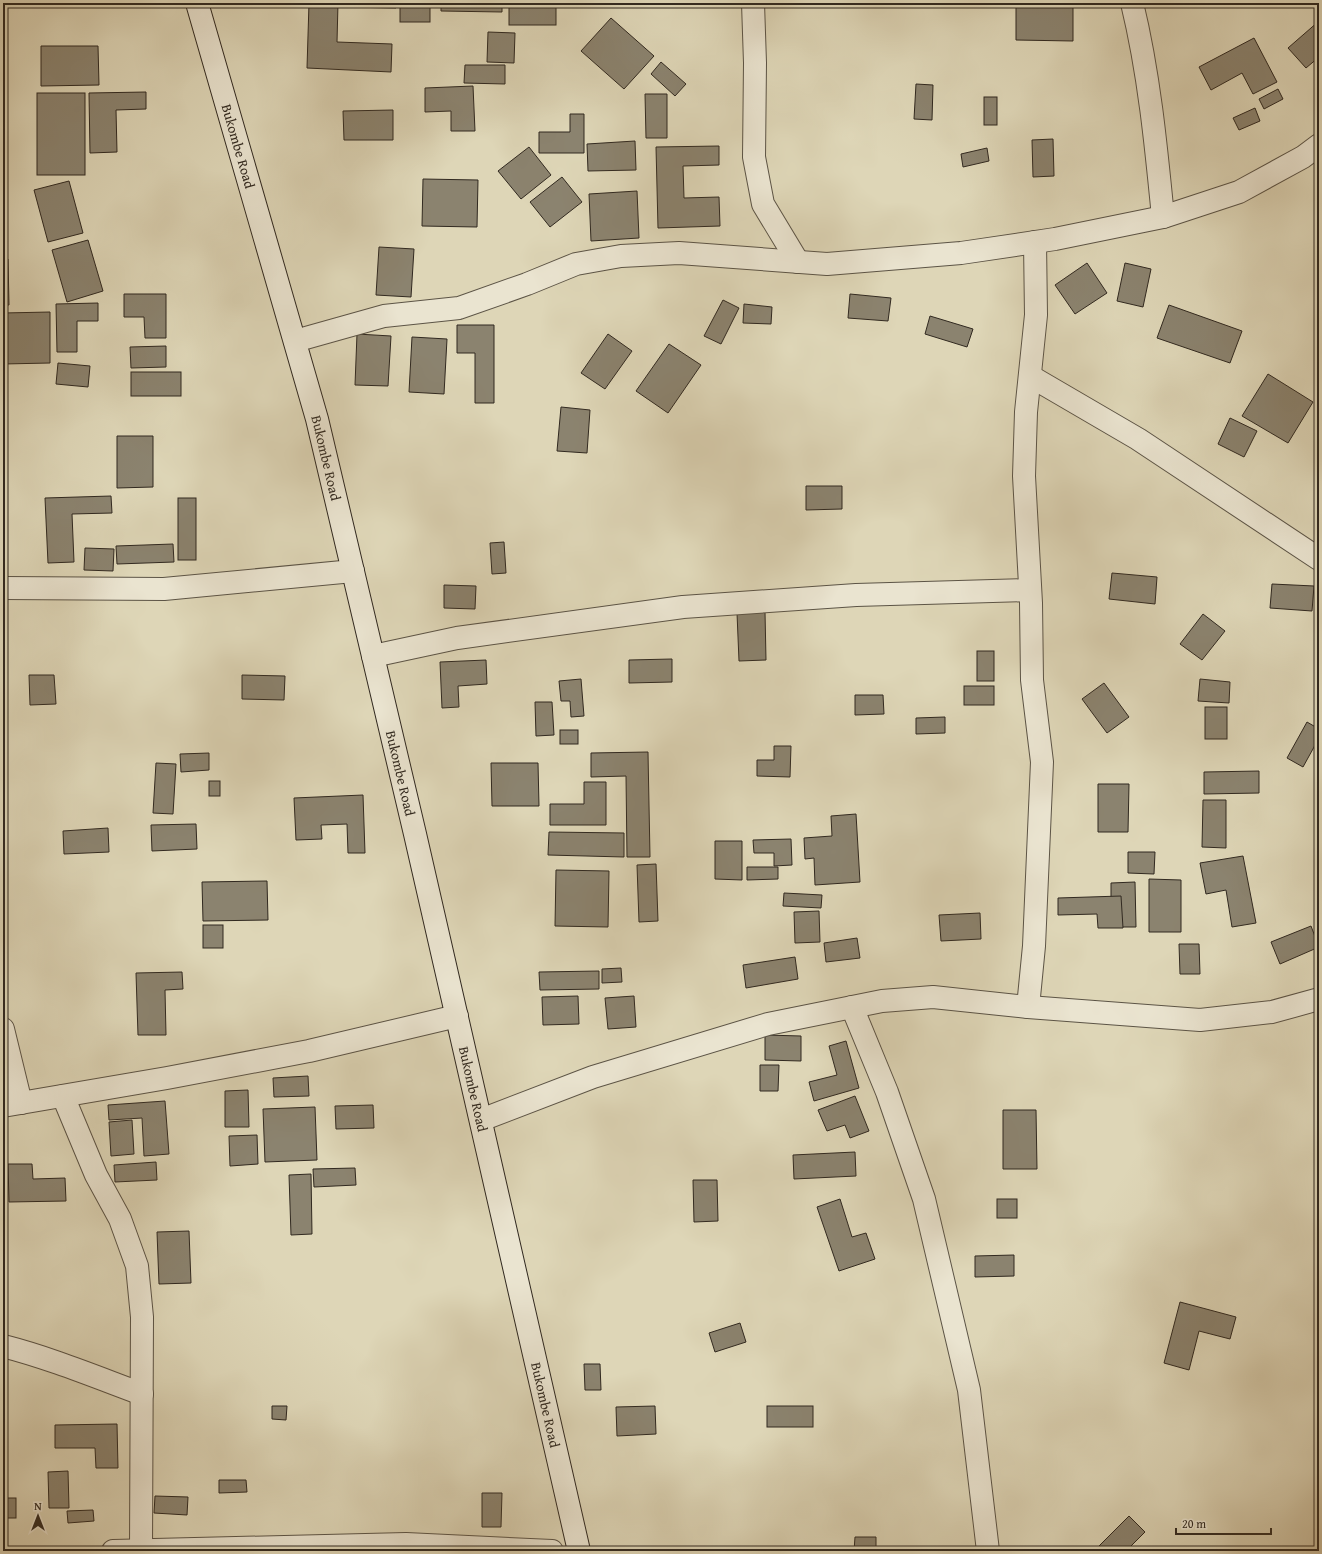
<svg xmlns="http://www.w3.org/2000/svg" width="1322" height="1554" font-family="'Gentium Book Plus',serif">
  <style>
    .building { fill: #8b836f; stroke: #312920 }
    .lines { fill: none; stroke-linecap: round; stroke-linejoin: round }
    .minor-casing { stroke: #5c5446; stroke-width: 24 }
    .secondary-casing { stroke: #312920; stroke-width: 24 }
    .minor { stroke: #eae4d0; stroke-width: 22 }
    .secondary { stroke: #eae4d0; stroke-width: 22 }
    .labels { text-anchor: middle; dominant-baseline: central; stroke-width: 3; stroke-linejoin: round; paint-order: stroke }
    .street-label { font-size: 14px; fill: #312920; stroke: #eae4d0 }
  </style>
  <rect width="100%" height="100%" fill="#ded6b7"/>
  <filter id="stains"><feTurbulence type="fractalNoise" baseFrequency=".005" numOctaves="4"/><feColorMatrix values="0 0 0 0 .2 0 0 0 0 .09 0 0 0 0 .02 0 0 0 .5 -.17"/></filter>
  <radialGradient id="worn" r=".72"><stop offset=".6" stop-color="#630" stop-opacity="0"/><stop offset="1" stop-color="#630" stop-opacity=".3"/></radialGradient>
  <g class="building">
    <polygon points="309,3 338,3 337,42 392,44 391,72 307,68"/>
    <polygon points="345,3 397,3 396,8 345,7"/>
    <rect x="400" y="3" width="30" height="19"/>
    <polygon points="441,3 502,3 502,12 441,11"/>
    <rect x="509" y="3" width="47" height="22"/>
    <polygon points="1016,6 1073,7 1073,41 1016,40"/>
    <polygon points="611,18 654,56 624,89 581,51"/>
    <polygon points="1319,21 1319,57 1306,68 1288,48"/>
    <polygon points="488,32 515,33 514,63 487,62"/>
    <polygon points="1254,38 1277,82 1253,94 1242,73 1211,90 1199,67"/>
    <polygon points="41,46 98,46 99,85 41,86"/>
    <polygon points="661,62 686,84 675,96 651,74"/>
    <polygon points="465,65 505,65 505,84 464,83"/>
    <polygon points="916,84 933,85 932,120 914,119"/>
    <polygon points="473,86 475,131 451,131 451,111 425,112 425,88"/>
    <polygon points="1278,89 1283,99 1264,109 1259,99"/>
    <polygon points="146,92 146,109 116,110 117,152 90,153 89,93"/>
    <rect x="37" y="93" width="48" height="82"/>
    <polygon points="645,94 667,94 667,138 646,138"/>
    <rect x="984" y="97" width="13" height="28"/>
    <polygon points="1255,108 1260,121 1239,130 1233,118"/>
    <polygon points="393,110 393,140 344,140 343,111"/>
    <polygon points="570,114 584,114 584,153 539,153 539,132 570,132"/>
    <polygon points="1053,139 1054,176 1033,177 1032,140"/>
    <polygon points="635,141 636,170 588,171 587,144"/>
    <polygon points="719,146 719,165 683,166 684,198 719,197 720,226 658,228 656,147"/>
    <polygon points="529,147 551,175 521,199 498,171"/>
    <polygon points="987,148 989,161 963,167 961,154"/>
    <polygon points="562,177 582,202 550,227 530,202"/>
    <polygon points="423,179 478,180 477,227 422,226"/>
    <polygon points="69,181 83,233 48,242 34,190"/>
    <polygon points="637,191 639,238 591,241 589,194"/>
    <polygon points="88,240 103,291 67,302 52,250"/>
    <polygon points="379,247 414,249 411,297 376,295"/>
    <polygon points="3,259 8,259 9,305 3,305"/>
    <polygon points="1087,263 1107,293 1075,314 1055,285"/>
    <polygon points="1125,263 1151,269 1143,307 1117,301"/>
    <polygon points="124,294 166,294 166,338 145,338 144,317 124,317"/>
    <polygon points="850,294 891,298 888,321 848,318"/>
    <polygon points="723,300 739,308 721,344 704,336"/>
    <polygon points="98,303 98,321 77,321 77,352 57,352 56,304"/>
    <polygon points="744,304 772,307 771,324 743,323"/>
    <polygon points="1169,305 1242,331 1230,363 1157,338"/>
    <polygon points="50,312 50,363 3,364 3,313"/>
    <polygon points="930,316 973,329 967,347 925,334"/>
    <polygon points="457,325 494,325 494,403 475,403 475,353 457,353"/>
    <polygon points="357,334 391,336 388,386 355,385"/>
    <polygon points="608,334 632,351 605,389 581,373"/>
    <polygon points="412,337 447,339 444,394 409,392"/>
    <polygon points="669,344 701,365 668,413 636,391"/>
    <polygon points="166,346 166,367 131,368 130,347"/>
    <polygon points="58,363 90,366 88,387 56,384"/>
    <rect x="131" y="372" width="50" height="24"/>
    <polygon points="1268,374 1313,402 1288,443 1242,416"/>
    <polygon points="561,407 590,410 587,453 557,451"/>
    <polygon points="1230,418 1257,431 1244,457 1218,444"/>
    <polygon points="117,436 153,436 153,487 117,488"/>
    <polygon points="806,486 842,486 842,509 806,510"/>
    <polygon points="111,496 112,513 72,514 74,562 48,563 45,498"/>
    <rect x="178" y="498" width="18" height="62"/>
    <polygon points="504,542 506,573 492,574 490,543"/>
    <polygon points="173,544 174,562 117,564 116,546"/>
    <polygon points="85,548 114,549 113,571 84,570"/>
    <polygon points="1112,573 1157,577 1155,604 1109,599"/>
    <polygon points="1272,584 1314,586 1312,611 1270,608"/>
    <polygon points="444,585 476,586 475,609 444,608"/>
    <polygon points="765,612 766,660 739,661 737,613"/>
    <polygon points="1203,614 1225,631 1202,660 1180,644"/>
    <rect x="977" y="651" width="17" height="30"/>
    <polygon points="672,659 672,682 629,683 629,660"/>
    <polygon points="486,660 487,684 458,686 459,707 442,708 440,662"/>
    <polygon points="29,675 54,675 56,704 30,705"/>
    <polygon points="242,675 285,676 284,700 242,699"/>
    <polygon points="581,679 584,716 571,717 570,701 561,701 559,681"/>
    <polygon points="1200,679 1230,682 1229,703 1198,701"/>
    <polygon points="1104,683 1129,717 1107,733 1082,699"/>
    <rect x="964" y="686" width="30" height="19"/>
    <polygon points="855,695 883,695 884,714 855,715"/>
    <polygon points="535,702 552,702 554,735 536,736"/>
    <rect x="1205" y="707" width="22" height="32"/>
    <polygon points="945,717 945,733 916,734 916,718"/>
    <polygon points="1307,722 1319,729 1319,738 1303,767 1287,758"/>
    <rect x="560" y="730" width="18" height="14"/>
    <polygon points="774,746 791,746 790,777 757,776 757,760 774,760"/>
    <polygon points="648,752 650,857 627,857 626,776 591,777 591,753"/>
    <polygon points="209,753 209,770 181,772 180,754"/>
    <polygon points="156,763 176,764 173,814 153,813"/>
    <polygon points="491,763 538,763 539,806 492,806"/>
    <polygon points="1259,771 1259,793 1204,794 1204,772"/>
    <rect x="209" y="781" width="11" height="15"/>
    <polygon points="584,782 606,782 606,825 550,825 550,804 584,804"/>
    <polygon points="1098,784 1129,784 1128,832 1098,832"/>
    <polygon points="363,795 365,853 348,853 347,824 321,825 322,839 296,840 294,798"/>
    <polygon points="1203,800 1226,800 1226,848 1202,847"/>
    <polygon points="856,814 860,882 815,885 814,858 805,859 804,838 832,836 831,816"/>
    <polygon points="196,824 197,849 152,851 151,825"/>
    <polygon points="108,828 109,852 64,854 63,831"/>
    <polygon points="549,832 624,833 624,857 548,855"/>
    <polygon points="791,839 792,865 774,866 774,853 754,853 753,840"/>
    <polygon points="715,841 742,841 742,880 715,879"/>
    <polygon points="1128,852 1155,852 1154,874 1128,873"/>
    <polygon points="1243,856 1256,923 1232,927 1226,890 1206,894 1200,863"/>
    <polygon points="656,864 658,921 639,922 637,865"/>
    <polygon points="747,867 778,867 778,879 747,880"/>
    <polygon points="556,870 609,871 608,927 555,926"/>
    <polygon points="1149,879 1181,880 1181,932 1149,932"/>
    <polygon points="267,881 268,920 203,921 202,882"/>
    <polygon points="1135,882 1136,927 1111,927 1111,883"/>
    <polygon points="784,893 822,895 821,908 783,906"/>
    <polygon points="1121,896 1123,928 1098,928 1097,914 1058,915 1058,898"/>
    <polygon points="819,911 820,942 795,943 794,912"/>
    <polygon points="980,913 981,939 941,941 939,915"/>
    <rect x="203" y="925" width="20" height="23"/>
    <polygon points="1311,926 1319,947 1280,964 1271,942"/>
    <polygon points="857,938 860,958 826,962 824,943"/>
    <polygon points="1179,944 1199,944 1200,974 1180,974"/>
    <polygon points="795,957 798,979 746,988 743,965"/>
    <polygon points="621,968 622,982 602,983 602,969"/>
    <polygon points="599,971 599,989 540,990 539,972"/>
    <polygon points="182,972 183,989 165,990 166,1035 138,1035 136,973"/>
    <polygon points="578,996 579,1024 543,1025 542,997"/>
    <polygon points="634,996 636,1027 608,1029 605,998"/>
    <polygon points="765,1035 801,1036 801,1061 765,1060"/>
    <polygon points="846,1041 859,1088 814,1101 809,1082 837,1075 829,1046"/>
    <polygon points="760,1065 779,1065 778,1091 760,1091"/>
    <polygon points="308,1076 309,1096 274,1097 273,1078"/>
    <polygon points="248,1090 249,1127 225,1127 225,1091"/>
    <polygon points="855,1096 869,1131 850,1138 845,1125 827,1131 818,1110"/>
    <polygon points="165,1101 169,1154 144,1156 142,1118 109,1120 108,1105"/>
    <polygon points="373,1105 374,1128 336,1129 335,1106"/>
    <polygon points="315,1107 317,1160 265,1162 263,1109"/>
    <polygon points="1003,1110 1036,1110 1037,1169 1003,1169"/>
    <polygon points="132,1120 134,1154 111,1156 109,1122"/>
    <polygon points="257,1135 258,1164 230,1166 229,1136"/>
    <polygon points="855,1152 856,1176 794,1179 793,1155"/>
    <polygon points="156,1162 157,1180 115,1182 114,1165"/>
    <polygon points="8,1164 32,1164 33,1179 65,1178 66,1201 9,1202"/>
    <polygon points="355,1168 356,1185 314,1187 313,1169"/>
    <polygon points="311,1174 312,1234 291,1235 289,1175"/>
    <polygon points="693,1180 717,1180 718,1221 694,1222"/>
    <polygon points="840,1199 852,1237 866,1233 875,1259 839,1271 817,1207"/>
    <rect x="997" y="1199" width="20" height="19"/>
    <polygon points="189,1231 191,1283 159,1284 157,1232"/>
    <polygon points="1014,1255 1014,1276 975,1277 975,1256"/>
    <polygon points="1180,1302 1236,1317 1230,1339 1199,1331 1189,1370 1164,1363"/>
    <polygon points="740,1323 746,1342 715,1352 709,1333"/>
    <polygon points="584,1364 600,1364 601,1390 585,1390"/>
    <polygon points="272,1406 287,1406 286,1420 272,1419"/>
    <polygon points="655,1406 656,1434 617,1436 616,1407"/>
    <rect x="767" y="1406" width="46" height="21"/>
    <polygon points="117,1424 118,1468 96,1468 95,1448 55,1448 55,1425"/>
    <polygon points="68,1471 69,1508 49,1508 48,1472"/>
    <polygon points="219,1480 246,1480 247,1492 219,1493"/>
    <polygon points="482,1493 502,1493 501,1527 482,1527"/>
    <polygon points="155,1496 188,1497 187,1515 154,1513"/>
    <rect x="3" y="1498" width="13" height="20"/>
    <polygon points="93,1510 94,1521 68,1523 67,1511"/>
    <polygon points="1129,1516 1145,1532 1126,1551 1094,1551"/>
    <polygon points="855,1537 876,1537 876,1551 854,1551"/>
  </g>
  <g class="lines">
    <defs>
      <g id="minor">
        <polyline points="753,3 755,63 754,157 763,204 798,262"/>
        <path d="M1132,3C1149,73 1156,145 1163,217"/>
        <polyline points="295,341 384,316 459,308 527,284 576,264 621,256 679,253 827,264 961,253 1055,239 1163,217 1239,192 1303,157 1319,145"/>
        <polyline points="1030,376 1138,439 1319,559"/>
        <polyline points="3,588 164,589 353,571"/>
        <polyline points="373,656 457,638 683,607 856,595 1030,590"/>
        <polyline points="852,1007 887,1092 924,1199 969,1390 988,1551"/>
        <polyline points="1028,1007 1034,946 1042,762 1032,680 1031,603 1024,476 1026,412 1036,315 1035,242"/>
        <polyline points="3,1029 21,1103"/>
        <polyline points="63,1096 96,1175 120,1219 137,1266 142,1317 141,1550"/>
        <polyline points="3,1106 167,1078 309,1051 457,1016"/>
        <polyline points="481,1120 593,1077 768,1024 882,1001 933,997 1028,1007 1200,1020 1272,1012 1319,999"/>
        <path d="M3,1346C50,1358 96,1377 142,1394"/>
        <polyline points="113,1551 406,1544 552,1551"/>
      </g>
      <g id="secondary">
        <path id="s1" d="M197,3L317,419L415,834L579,1551"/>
      </g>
    </defs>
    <use href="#minor" class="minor-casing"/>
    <use href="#secondary" class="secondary-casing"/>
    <use href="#minor" class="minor"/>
    <use href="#secondary" class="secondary"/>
  </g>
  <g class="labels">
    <g class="street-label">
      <text stroke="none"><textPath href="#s1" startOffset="149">Bukombe Road</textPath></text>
      <text stroke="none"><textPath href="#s1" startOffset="473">Bukombe Road</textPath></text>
      <text stroke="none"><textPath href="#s1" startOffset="797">Bukombe Road</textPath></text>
      <text stroke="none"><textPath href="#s1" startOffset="1121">Bukombe Road</textPath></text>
      <text stroke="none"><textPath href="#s1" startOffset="1445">Bukombe Road</textPath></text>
    </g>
  </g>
  <rect width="1322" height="1554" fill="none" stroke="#ded6b7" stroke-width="16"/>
  <rect x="4" y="4" width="1314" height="1546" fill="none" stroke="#312920" stroke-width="2"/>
  <rect x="8" y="8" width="1306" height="1538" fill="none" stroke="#312920"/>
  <g transform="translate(38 1516)" stroke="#eae4d0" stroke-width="3" paint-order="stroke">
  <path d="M0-3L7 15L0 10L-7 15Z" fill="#312920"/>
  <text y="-6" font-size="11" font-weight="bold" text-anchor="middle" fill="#312920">N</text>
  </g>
  <path d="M1176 1528v6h95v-6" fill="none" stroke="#312920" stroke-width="2"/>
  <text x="1182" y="1528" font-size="12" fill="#312920" stroke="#eae4d0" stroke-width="3" paint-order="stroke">20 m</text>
  <rect width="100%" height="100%" filter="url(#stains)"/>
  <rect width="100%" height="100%" fill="url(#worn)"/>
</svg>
